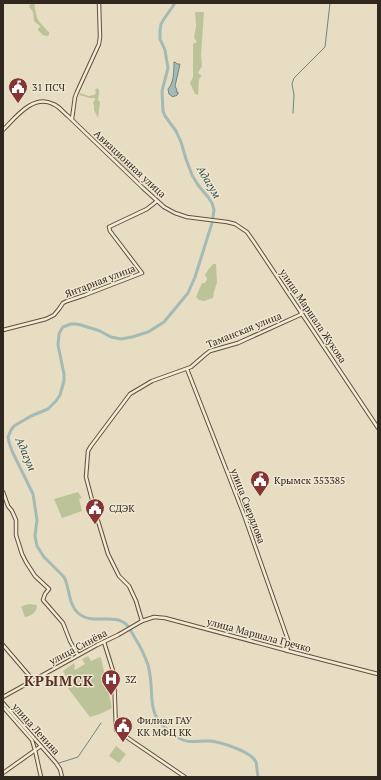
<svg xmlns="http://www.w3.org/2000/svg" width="381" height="780" font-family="'PT Serif',serif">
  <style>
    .green { fill: #bdc398 }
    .water { fill: #a4bab4; stroke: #6d8781 }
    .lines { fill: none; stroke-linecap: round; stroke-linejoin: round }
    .stream { stroke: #6d8781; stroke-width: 1 }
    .river { stroke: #a4bab4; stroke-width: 3 }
    .secondary-casing { stroke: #60503f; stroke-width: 4.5 }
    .secondary { stroke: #f3ebd4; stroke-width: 2.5 }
    .labels { text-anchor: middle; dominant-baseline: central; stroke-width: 3; stroke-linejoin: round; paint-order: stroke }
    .poi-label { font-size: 10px; fill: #30271e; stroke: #efe7d1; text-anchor: start }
    .street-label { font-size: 10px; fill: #30271e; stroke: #efe7d1 }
    .water-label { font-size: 11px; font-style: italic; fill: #2f4e4d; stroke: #efe7d1 }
    .district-label { font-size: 14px; font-weight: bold; letter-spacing: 1px; fill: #572f23; stroke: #efe7d1 }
  </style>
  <rect width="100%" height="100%" fill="#e7ddc2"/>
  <g class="green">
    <path d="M31,3H34C37,20 37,20 49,32V35L47,36L43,35L38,30V28L41,27L34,21L33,12L31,9L29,7Z"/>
    <polygon points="195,12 204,12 201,55 202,66 198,73 202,76 199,79 198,95 195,94 190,83 193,77 193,44 197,42 194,38 196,26"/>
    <polygon points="97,88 99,90 99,93 98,100 100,102 98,118 94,110 94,106 93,102 95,100 95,98 89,98 87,97 79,95 80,93 89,96 94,95 96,93 95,90"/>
    <path d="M105,143C107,147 113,151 117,154C123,161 129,168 135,174V176H134L111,154L106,148L103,147V145Z"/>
    <polygon points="213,264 216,264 217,283 214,291 213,298 204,301 199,300 196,297 202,283 205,283 207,279 205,275 208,270"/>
    <polygon points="78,492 82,498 79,499 82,511 62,518 54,499"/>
    <path d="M30,604L37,605C37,612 32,616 25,617L22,609L21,607L25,605Z"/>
    <path d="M88,656L91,661L100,657L101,658L112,708C105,712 98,715 90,717L64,683L68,680L63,671L74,663L75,666L74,668L75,670L85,664L82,659Z"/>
    <polygon points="116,746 126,754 119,763 109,756"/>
  </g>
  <path class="water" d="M174,62H175L177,64H180L175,86L177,90L176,92H178V94L176,96H174L173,97L169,94L168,89C174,83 174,70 174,62Z"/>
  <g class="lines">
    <g class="stream">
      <polyline points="293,113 294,95 292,84 294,78 325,47 330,3"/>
      <polyline points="59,763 78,757 101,723"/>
    </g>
    <path class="river" d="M175,3L164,19L161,24L160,31V39L165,50L168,68L162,91L163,111L165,116L176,131L181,142L186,159L192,175L198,185L208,197L212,203L214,210L212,223L195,277L188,293L164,322L148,332L132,337L121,339L111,337L100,331L81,325L76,324H71L63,327L61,330L59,334L58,345L64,374V381L60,395L56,401L48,409L31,416L14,426L11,430L8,437L9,442L12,451L33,494L37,520L35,536L37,546L44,557L64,577C70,588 68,604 78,613C92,626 114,612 127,625C130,629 132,633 135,638C140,646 145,656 148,665C157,699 141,713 177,737C190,745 196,740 210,741C220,742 251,751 256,762C257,766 257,772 258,777"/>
    <defs>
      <g id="secondary">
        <polyline points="72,119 75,97 77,92 99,44 100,37 99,3"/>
        <path d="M3,130C16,117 33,94 53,104C59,106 63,112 68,116L143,188L164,207L175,213L187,217L227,222L235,224L247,232L254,242L378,428"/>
        <polyline points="3,330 46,319 54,315 59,309 63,303 67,301 85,295 142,273 110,231 109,227 147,209 157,201"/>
        <polyline points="187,369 244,515 288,640 288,644 287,651"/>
        <polyline points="3,492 8,506 12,511 16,520 16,535 22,554 26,562 35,576 49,589 45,594 43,600 63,623 70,641 78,655"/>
        <polyline points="142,621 136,601 129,586 119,576 108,554 95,511 86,477 88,451 91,446 130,394 152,381 191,367 206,354 210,351 238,343 302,314"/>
        <polyline points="104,642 114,674 116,730 185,777"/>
        <polyline points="3,645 33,680"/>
        <polyline points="3,697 97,645 118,635 142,621 154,617 165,618 296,653 378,674"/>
        <polyline points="3,703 56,763 60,769 62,777"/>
        <polyline points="3,707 32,740 35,750 41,777"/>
        <polyline points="3,773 41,746"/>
      </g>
    </defs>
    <use href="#secondary" class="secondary-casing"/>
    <use href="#secondary" class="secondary"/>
  </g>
  <defs>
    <symbol id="civic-pin" viewBox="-11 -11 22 30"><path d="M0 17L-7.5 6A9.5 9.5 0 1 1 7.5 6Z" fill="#853634" stroke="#efe7d1"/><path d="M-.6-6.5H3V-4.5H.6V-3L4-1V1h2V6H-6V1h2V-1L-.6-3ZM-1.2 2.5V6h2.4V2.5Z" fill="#fff"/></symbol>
    <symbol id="hospital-pin" viewBox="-11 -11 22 30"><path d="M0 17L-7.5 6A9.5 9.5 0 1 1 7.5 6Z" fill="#853634" stroke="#efe7d1"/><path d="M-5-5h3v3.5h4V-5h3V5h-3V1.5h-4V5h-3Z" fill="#fff"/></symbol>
  </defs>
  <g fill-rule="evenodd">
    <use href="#civic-pin" x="7" y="76" width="22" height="30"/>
    <use href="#civic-pin" x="249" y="469" width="22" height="30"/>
    <use href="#civic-pin" x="84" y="497" width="22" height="30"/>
    <use href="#hospital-pin" x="100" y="668" width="22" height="30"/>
    <use href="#civic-pin" x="112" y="715" width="22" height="30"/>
  </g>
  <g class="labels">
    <g class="poi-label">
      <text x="32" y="87">31 ПСЧ</text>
      <text x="274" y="480">Крымск 353385</text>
      <text x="109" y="508">СДЭК</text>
      <text x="125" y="679">3Z</text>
      <text x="137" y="720">Филиал ГАУ<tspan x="137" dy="12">КК МФЦ КК</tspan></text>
    </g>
    <g class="street-label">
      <text transform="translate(130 164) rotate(43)">Авиационная улица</text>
      <text transform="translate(100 281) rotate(-21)">Янтарная улица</text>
      <text transform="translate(313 316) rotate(56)">улица Маршала Жукова</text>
      <text transform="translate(244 330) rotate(-22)">Таманская улица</text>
      <text transform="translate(248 506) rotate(69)">улица Свердлова</text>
      <text transform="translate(259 635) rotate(15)">улица Маршала Гречко</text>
      <text transform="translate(78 647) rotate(-28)">улица Синёва</text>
      <text transform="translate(36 729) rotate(48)">улица Ленина</text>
    </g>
    <g class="water-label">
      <text transform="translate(209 182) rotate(59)">Адагум</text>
      <text transform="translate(26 454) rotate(67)">Адагум</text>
    </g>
    <g class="district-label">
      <text x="59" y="680">КРЫМСК</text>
    </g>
  </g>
  <rect width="381" height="780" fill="none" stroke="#30271e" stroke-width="8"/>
</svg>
